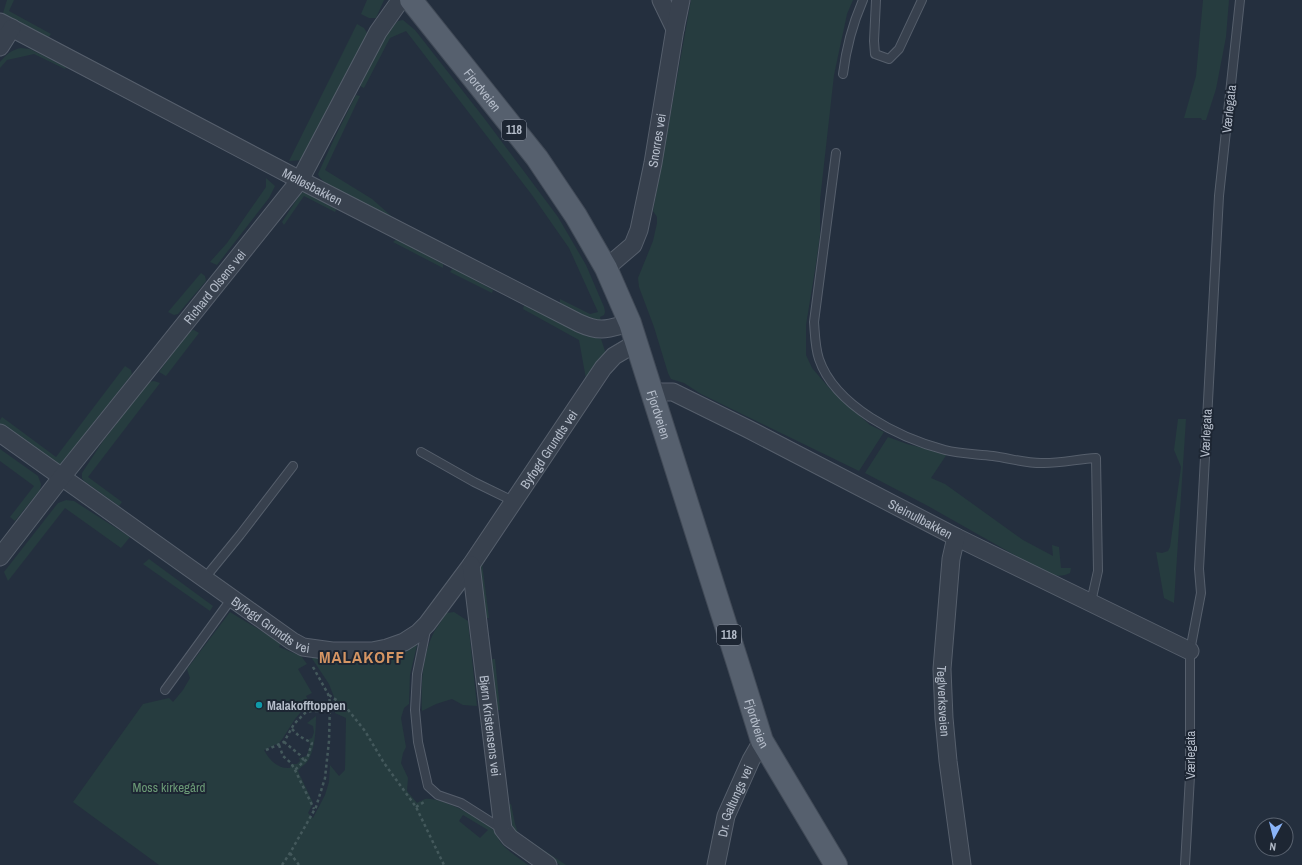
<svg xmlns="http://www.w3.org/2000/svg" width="1302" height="865" font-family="'Archivo Narrow',sans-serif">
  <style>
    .green { fill: #263c3f; fill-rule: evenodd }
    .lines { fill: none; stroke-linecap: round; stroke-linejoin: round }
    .service-casing { stroke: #565f6c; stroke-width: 10 }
    .minor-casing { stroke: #565f6c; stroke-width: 19 }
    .primary-casing { stroke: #414a57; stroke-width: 24 }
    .path { stroke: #44595c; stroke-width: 2.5; stroke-dasharray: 3 3; stroke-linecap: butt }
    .service { stroke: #38414e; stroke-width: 8 }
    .minor { stroke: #38414e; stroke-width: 17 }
    .primary { stroke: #56606e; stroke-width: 22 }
    .culture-dot { fill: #0f9aa8; stroke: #1d2633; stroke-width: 1.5 }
    .labels { text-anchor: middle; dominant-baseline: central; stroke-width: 4; stroke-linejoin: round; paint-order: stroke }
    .shield { fill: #1d2633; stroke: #878f9c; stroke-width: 1 }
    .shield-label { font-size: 12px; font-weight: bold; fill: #b4bcc9 }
    .street-label { font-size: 13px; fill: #b4bcc9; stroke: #1d2633 }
    .poi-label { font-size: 13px; font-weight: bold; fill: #b4bcc9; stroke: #1d2633; text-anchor: start }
    .park-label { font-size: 13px; fill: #6b9a76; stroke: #1d2633 }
    .district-label { font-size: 17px; font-weight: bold; letter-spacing: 1px; fill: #d59563; stroke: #1d2633 }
  </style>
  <rect width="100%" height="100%" fill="#242f3e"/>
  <g class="green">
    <polygon points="7,0 14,0 9,11 51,34 48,38 10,18 3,13"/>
    <polygon points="367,0 384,0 376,18 369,18 361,14"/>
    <polygon points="691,0 853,0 847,14 834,75 820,200 820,235 816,264 806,325 806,355 812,368 831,390 870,425 884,432 859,471 701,394 684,383 671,379 668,373 654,327 639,287 638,278 653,241 657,223 657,217 653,211"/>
    <polygon points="1203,0 1229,0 1226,37 1216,89 1206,120 1202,120 1201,118 1184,118 1196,76"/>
    <polygon points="403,20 415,30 484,118 558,217 586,265 604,307 605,312 604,315 600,317 601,322 594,323 560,306 560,299 590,314 598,312 569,248 532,195 406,31 390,38 364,88 360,86 387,32 398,21"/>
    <polygon points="357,24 364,28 367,33 366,37 303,160 289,161"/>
    <path d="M21,48L30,49L66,67L65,69L34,54L7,60L0,68V62C7,54 11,50 21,48Z"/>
    <path d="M356,95L360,96L325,170L372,199L398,222C383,214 321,187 318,174L334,139Z"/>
    <polygon points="266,178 275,186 269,198 217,265 210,262 227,243 266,187"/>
    <polygon points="305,192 337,208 335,212 304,196 284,225 282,222 301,193"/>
    <polygon points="397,239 443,264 443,268 393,242"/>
    <polygon points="453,268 493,290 492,293 450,272"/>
    <polygon points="201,273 205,276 206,281 178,314 174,315 168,312"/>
    <path d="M524,305L586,336L601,339L606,354C597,361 592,370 586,379L579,340L523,309Z"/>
    <polygon points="194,330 199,333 166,376 159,372 189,331"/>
    <polygon points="125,366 131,370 132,374 70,453 62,463 58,466 0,426 0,420 2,417 56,457"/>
    <polygon points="154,381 160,383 88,477 122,502 119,506 84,481 82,478 82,473 103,441 149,382"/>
    <polygon points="1178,419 1186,419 1174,603 1164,598 1156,552 1162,553 1168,551 1170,547 1181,467 1174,450"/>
    <path d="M888,437L907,444L947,454L931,478L945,484L1023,540L1053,556L1052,545L1059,547L1061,568H1071L1070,573C1062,577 1055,576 1046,573L928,506L865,473Z"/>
    <polygon points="0,449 38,476 41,484 40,490 15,521 10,517 34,486 0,461"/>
    <polygon points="66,500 74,501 130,537 121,548 65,508 8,581 4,572 58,503"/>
    <polygon points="149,559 213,606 210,611 143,564"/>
    <polygon points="482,563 489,618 485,618 479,564"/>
    <path d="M230,612L281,643L279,647L301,656L307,664L298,669L312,693L306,696L309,702L295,719L283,738L279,743L264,750C269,760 278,769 290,768L291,764H297L300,761L299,758L307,756L310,745L309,739L312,738L314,732L313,726L307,723L316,716C316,728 315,752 307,762C304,766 300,767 298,771L313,803L308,813L313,818L325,795L329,782L330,765L339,776L345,770L346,718L335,713L334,697L329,684L309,654L418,641L410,675L409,704L404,708L401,718L406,747L403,753L401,763L408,778L407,791L417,803C419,802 422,800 425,799C443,797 481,819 495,831C498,834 498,840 502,844C509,852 519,858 528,865H159L73,802L143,704L169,698L173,702L183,690L190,678L187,669ZM463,815L488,830L480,838L459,821Z"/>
    <path d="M454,612L468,621L477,706L463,705L452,699L436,704L422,711C421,685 422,656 434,632C438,626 442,620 446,613Z"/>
    <polygon points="491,659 495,659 500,710 495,710"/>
    <path d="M511,804L515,824L518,833L566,865H560L520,838C511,828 509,818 508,805Z"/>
  </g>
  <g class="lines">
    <defs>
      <g id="service">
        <polyline points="876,0 874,41 875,54 889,59 899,49 922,0"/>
        <path d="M843,74C846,49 853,23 863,0"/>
        <path d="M836,153L814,322C815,334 815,347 819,359C835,406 899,438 945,450C960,454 978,454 993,456C1009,458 1028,464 1044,463C1061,463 1079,459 1096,458L1098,571L1091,602"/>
        <polyline points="421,452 474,482 513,501"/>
        <polyline points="204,579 240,535 293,466"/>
        <polyline points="426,630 417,674 415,710 418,742 428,786 438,795 461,803 502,829"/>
        <polyline points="165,690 232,598"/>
        <polyline points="1185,865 1190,776 1190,651 1201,593 1199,569 1219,196 1240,0"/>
      </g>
      <g id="minor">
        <polyline points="661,0 675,29"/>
        <path id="s1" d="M0,22L300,180L579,323C601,333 607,329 630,323"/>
        <polyline points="0,47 12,28"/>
        <path id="s2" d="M606,268L633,245L639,230L653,163L675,29L681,0"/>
        <path id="s3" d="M652,392H673L748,429L956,537L1190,651"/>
        <path id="s4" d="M0,433L292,641L303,647L332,651H372L387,648L404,642L418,633L427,624L471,565L603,368L614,356L636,343"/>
        <path id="s5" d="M956,537L951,559L942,669L944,718L948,761L962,865"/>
        <path id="s6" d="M0,557L61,478L300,180L378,32L397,5L403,0"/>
        <path id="s7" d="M471,565L503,829L510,838L548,865"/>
        <path id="s8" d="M716,865L726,816L751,760L762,741"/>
      </g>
      <g id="primary">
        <path id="s9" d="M411,0L537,158L576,216L606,268L630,323L739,667L762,741L836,865"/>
      </g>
    </defs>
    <use href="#service" class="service-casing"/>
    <use href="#minor" class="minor-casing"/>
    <use href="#primary" class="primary-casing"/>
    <g class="path">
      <polyline points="329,695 345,706 365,731 384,763 416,807 444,865"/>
      <polyline points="292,729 299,736 312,743 307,759 302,763"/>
      <polyline points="284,742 300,755 303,759 302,763 295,770"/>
      <polyline points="279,745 283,756 291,763 295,770 314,809"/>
      <polyline points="266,750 284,742 294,724 305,713 311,711 330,711"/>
      <polyline points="416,807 424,802"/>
      <polyline points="290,853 299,865"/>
      <polyline points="282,865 290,853 316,807 325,778 329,741 330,702 328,694 313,667"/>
    </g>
    <use href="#service" class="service"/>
    <use href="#minor" class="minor"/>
    <use href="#primary" class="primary"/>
  </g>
  <circle class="culture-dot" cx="259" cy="705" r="4"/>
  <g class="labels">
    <g class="shield">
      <rect x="502" y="120" width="24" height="20" rx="3"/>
      <rect x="717" y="625" width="24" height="20" rx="3"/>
    </g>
    <g class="shield-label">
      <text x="514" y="130">118</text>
      <text x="729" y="635">118</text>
    </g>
    <g class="street-label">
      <text stroke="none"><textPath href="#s9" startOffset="115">Fjordveien</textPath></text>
      <text transform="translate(1229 109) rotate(-84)">Værlegata</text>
      <text stroke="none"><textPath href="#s2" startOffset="143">Snorres vei</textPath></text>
      <text stroke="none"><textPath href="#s1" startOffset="353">Melløsbakken</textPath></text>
      <text stroke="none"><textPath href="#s6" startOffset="345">Richard Olsens vei</textPath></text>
      <text stroke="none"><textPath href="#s9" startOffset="488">Fjordveien</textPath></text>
      <text transform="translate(1206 433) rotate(-87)">Værlegata</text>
      <text stroke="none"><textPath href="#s4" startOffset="716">Byfogd Grundts vei</textPath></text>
      <text stroke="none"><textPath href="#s3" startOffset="299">Steinullbakken</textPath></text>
      <text stroke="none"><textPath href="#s4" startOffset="332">Byfogd Grundts vei</textPath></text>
      <text stroke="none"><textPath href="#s5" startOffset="165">Teglverksveien</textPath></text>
      <text stroke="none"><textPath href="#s9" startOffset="812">Fjordveien</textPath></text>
      <text stroke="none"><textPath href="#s7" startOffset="162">Bjørn Kristensens vei</textPath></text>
      <text transform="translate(1190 755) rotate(-90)">Værlegata</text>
      <text stroke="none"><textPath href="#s8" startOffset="67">Dr. Galtungs vei</textPath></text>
    </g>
    <g class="poi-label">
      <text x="267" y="705">Malakofftoppen</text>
    </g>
    <g class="park-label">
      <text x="169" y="787">Moss kirkegård</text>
    </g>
    <g class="district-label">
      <text x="362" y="656">MALAKOFF</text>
    </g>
  </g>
  <g transform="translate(1274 837) rotate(187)"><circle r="19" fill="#1d2633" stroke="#59626f"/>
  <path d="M0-3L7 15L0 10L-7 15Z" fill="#8ab4f8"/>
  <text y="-6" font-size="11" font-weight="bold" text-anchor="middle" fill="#b4bcc9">N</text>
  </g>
</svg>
